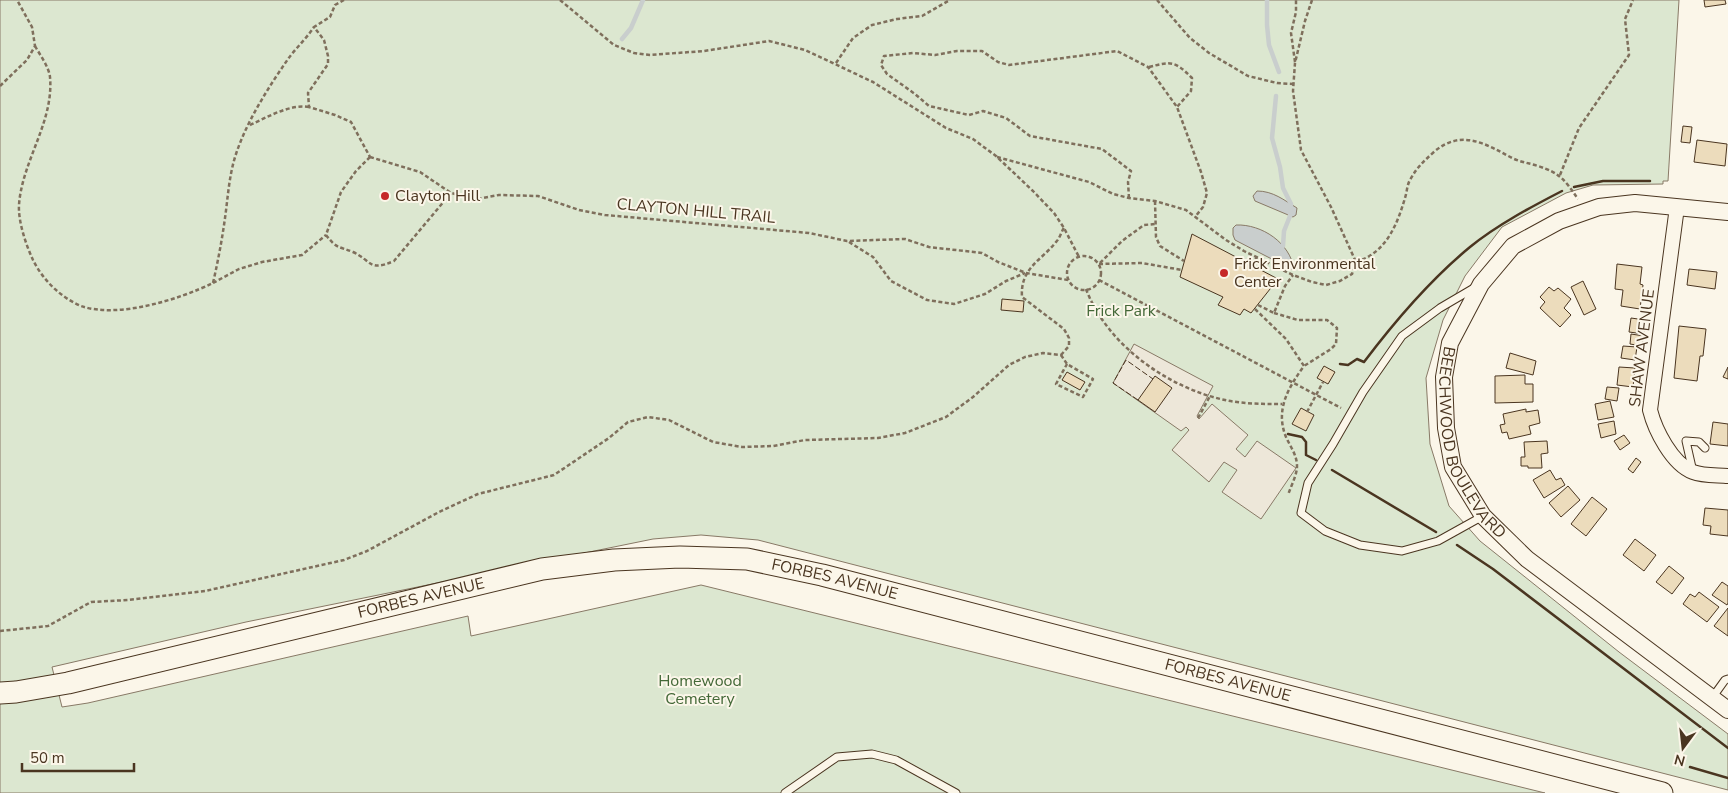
<svg xmlns="http://www.w3.org/2000/svg" width="1728" height="793" font-family="'Nunito Sans',sans-serif">
  <style>
    .green { fill: #dce7d0; stroke: #887966 }
    .parking { fill: #ede7d9; stroke: #887966 }
    .water { fill: #c9cecd; stroke: #887966 }
    .lines { fill: none; stroke-linecap: round; stroke-linejoin: round }
    .stream { stroke: #c9cecd; stroke-width: 4.5 }
    .building { fill: #ecdcbc; stroke: #4a3520 }
    .service-casing { stroke: #4a3520; stroke-width: 9 }
    .minor-casing { stroke: #4a3520; stroke-width: 16 }
    .tertiary-casing { stroke: #4a3520; stroke-width: 18 }
    .primary-casing { stroke: #4a3520; stroke-width: 23 }
    .path { stroke: #7f6f5c; stroke-width: 2.5; stroke-dasharray: 4 2.5; stroke-linecap: butt }
    .service { stroke: #fbf6e9; stroke-width: 7 }
    .minor { stroke: #fbf6e9; stroke-width: 14 }
    .tertiary { stroke: #fbf6e9; stroke-width: 16 }
    .primary { stroke: #fbf6e9; stroke-width: 21 }
    .fence { stroke: #4a3520; stroke-width: 1; stroke-dasharray: 6 2.5; stroke-linecap: butt }
    .wall { stroke: #4a3520; stroke-width: 2.5 }
    .poi-dot { fill: #c62828; stroke: #fbf6e9; stroke-width: 2 }
    .labels { text-anchor: middle; dominant-baseline: central; stroke-width: 4; stroke-linejoin: round; paint-order: stroke }
    .poi-label { font-size: 16px; fill: #4a3520; stroke: #fbf6e9; text-anchor: start }
    .street-label { font-size: 16px; fill: #4a3520; stroke: #fbf6e9 }
    .park-label { font-size: 16px; fill: #436837; stroke: #fbf6e9 }
  </style>
  <rect width="100%" height="100%" fill="#fbf6e9"/>
  <polygon class="green" points="0,0 1679,0 1668,181 1663,181 1663,184 1593,185 1566,193 1502,227 1465,276 1443,320 1426,378 1430,444 1449,506 1480,541 1619,652 1728,734 1728,790 758,540 701,535 653,539 246,622 52,667 62,707 88,703 468,616 471,636 701,585 1545,793 0,793"/>
  <polygon class="parking" points="1134,344 1213,386 1197,416 1199,419 1212,404 1248,435 1236,449 1245,457 1257,441 1296,468 1261,519 1222,492 1237,470 1224,462 1209,482 1172,450 1189,430 1186,427 1181,431 1113,383"/>
  <g class="water">
    <path d="M1257,191C1273,191 1284,200 1297,208L1296,215L1293,217L1255,201L1253,196Z"/>
    <path d="M1236,225C1262,224 1290,243 1294,269H1291L1235,240L1233,235V228Z"/>
  </g>
  <g class="lines">
    <g class="stream">
      <polyline points="1267,0 1267,25 1269,45 1279,72"/>
      <polyline points="622,39 631,28 643,0"/>
      <polyline points="1276,96 1272,138 1280,167 1283,188 1291,204 1290,216 1284,231 1283,246"/>
    </g>
  </g>
  <g class="building">
    <polygon points="1704,0 1725,0 1726,4 1705,7"/>
    <polygon points="1683,126 1692,127 1690,143 1681,142"/>
    <polygon points="1697,140 1727,144 1725,166 1694,162"/>
    <polygon points="1192,234 1278,279 1251,313 1244,309 1240,315 1218,305 1223,297 1180,277"/>
    <polygon points="1617,264 1642,267 1640,284 1643,285 1640,309 1621,306 1623,290 1615,289"/>
    <polygon points="1689,269 1717,272 1715,289 1687,285"/>
    <polygon points="1583,281 1596,309 1584,315 1571,287"/>
    <polygon points="1549,287 1554,291 1558,288 1571,299 1564,308 1571,315 1560,327 1540,308 1545,302 1540,297"/>
    <polygon points="1002,299 1024,301 1023,312 1001,310"/>
    <polygon points="1631,318 1645,320 1644,334 1629,332"/>
    <polygon points="1679,326 1706,329 1703,356 1700,356 1697,381 1674,378"/>
    <polygon points="1631,334 1644,336 1642,346 1630,344"/>
    <polygon points="1623,346 1637,347 1635,360 1621,358"/>
    <polygon points="1510,353 1536,361 1533,375 1506,368"/>
    <polygon points="1324,366 1335,372 1328,384 1317,378"/>
    <polygon points="1619,367 1635,368 1633,387 1617,385"/>
    <polygon points="1728,367 1728,379 1723,377"/>
    <polygon points="1067,372 1085,382 1080,390 1062,380"/>
    <polygon points="1525,375 1525,384 1533,384 1533,402 1495,403 1495,376"/>
    <polygon points="1155,376 1172,388 1155,412 1138,400"/>
    <polygon points="1607,387 1619,388 1617,401 1605,399"/>
    <polygon points="1610,401 1614,417 1598,420 1595,404"/>
    <polygon points="1301,408 1314,415 1306,431 1292,424"/>
    <polygon points="1526,409 1526,412 1538,410 1540,423 1529,426 1531,434 1509,439 1507,432 1502,433 1500,425 1505,424 1503,414"/>
    <polygon points="1614,421 1616,434 1601,438 1598,424"/>
    <polygon points="1713,422 1728,424 1728,446 1710,444"/>
    <polygon points="1624,435 1630,443 1620,450 1614,441"/>
    <polygon points="1547,441 1548,453 1541,454 1542,468 1528,468 1528,466 1521,466 1521,457 1525,457 1524,442"/>
    <polygon points="1636,458 1641,462 1633,473 1628,469"/>
    <polygon points="1550,470 1556,480 1561,478 1565,485 1544,498 1533,480"/>
    <polygon points="1568,486 1580,500 1561,517 1549,503"/>
    <polygon points="1592,497 1607,509 1586,536 1571,524"/>
    <polygon points="1705,508 1728,510 1728,536 1710,534 1711,526 1703,525"/>
    <polygon points="1635,539 1656,555 1644,571 1623,555"/>
    <polygon points="1669,566 1684,578 1672,594 1656,582"/>
    <polygon points="1722,582 1728,586 1728,603 1727,605 1712,595"/>
    <polygon points="1699,592 1719,607 1707,622 1683,604 1690,594 1695,597"/>
    <polygon points="1728,608 1728,636 1714,626"/>
  </g>
  <g class="lines">
    <defs>
      <g id="service">
        <polyline points="1474,288 1440,308 1402,336 1363,392 1333,444 1308,483 1301,513 1325,531 1360,545 1402,551 1438,541 1483,516"/>
        <polyline points="1693,472 1686,441 1699,442 1705,448"/>
        <polyline points="1712,698 1725,680 1728,679"/>
        <polyline points="785,793 837,757 872,754 896,760 956,793"/>
      </g>
      <path id="minor" d="M1677,207L1650,410C1655,430 1672,464 1693,472C1703,476 1717,475 1728,476"/>
      <g id="tertiary">
        <path id="s1" d="M1728,212L1635,203L1599,207L1559,221L1513,246L1481,284L1450,343L1444,377L1446,428L1453,467L1483,516L1527,559L1728,710"/>
      </g>
      <g id="primary">
        <path id="s2" d="M0,693L16,692L68,683L542,569L614,560L680,557L747,559L822,575L1662,793"/>
      </g>
    </defs>
    <use href="#service" class="service-casing"/>
    <use href="#minor" class="minor-casing"/>
    <use href="#tertiary" class="tertiary-casing"/>
    <use href="#primary" class="primary-casing"/>
    <g class="path">
      <polyline points="344,0 335,5 330,17 314,27 324,40 328,56 328,64 308,93 309,107 335,115 351,122 370,157"/>
      <polyline points="560,0 614,45 634,53 650,55 704,51 769,41 805,50 873,82 946,128 973,139 996,156 1033,191 1054,213 1064,228 1079,257"/>
      <polyline points="1157,0 1190,38 1209,53 1248,76 1277,83 1293,84"/>
      <polyline points="1312,0 1305,21 1295,63 1293,91 1301,150 1331,207 1356,262"/>
      <path d="M35,46C40,55 49,67 50,77C54,122 22,161 19,205C18,221 26,245 33,260C43,280 60,297 81,306C118,319 180,299 213,283C218,261 222,240 225,218C228,197 229,175 236,154C247,121 268,88 288,59C296,48 306,39 314,27"/>
      <polyline points="1295,62 1291,33 1296,12 1296,0"/>
      <polyline points="836,63 853,38 872,25 897,19 922,16 950,0"/>
      <path d="M1149,67C1172,61 1175,61 1192,78L1191,91L1177,107"/>
      <polyline points="0,86 27,60 35,46 32,27 17,0"/>
      <path d="M250,125C268,117 289,104 309,107"/>
      <polyline points="370,157 420,172 451,193 477,199 499,195 538,196 579,210 605,215 809,233 847,241 905,239 929,247 982,253 998,262 1026,273 1068,280"/>
      <path d="M370,157L356,171L341,192L326,235C337,249 338,246 353,252C372,261 369,272 394,261L451,193"/>
      <polyline points="997,157 1089,182 1113,194 1129,198 1155,201 1186,210 1226,240 1244,251 1293,275 1312,282 1326,285 1340,281 1352,274 1356,262"/>
      <polyline points="1560,175 1579,128 1629,55 1625,19 1633,0"/>
      <polyline points="1129,198 1128,182 1131,171 1102,149 1030,136 1006,118 983,111 969,115 929,106 915,94 887,74 881,65 884,56 913,53 935,55 957,51 982,51 998,62 1009,65 1117,51 1148,67 1177,107 1201,172 1207,193 1203,207 1195,217"/>
      <polyline points="1155,201 1156,237 1160,246 1184,261"/>
      <polyline points="849,242 873,257 891,281 927,300 954,304 985,294 1006,281 1025,273"/>
      <circle cx="1084" cy="273" r="17"/>
      <path d="M1356,262C1386,253 1397,225 1405,198C1407,192 1407,185 1410,180C1417,167 1425,160 1435,151C1462,129 1486,144 1512,158C1520,162 1529,163 1538,166C1560,173 1565,180 1578,199"/>
      <polyline points="1100,263 1122,241 1144,225 1155,224"/>
      <polyline points="1099,264 1142,263 1182,270"/>
      <polyline points="1252,265 1257,257"/>
      <polyline points="1099,280 1341,408"/>
      <polyline points="213,283 239,269 262,262 302,255 326,235"/>
      <path d="M1086,289C1107,345 1168,388 1225,400C1243,404 1263,404 1282,404"/>
      <polyline points="1258,305 1274,313 1285,286 1293,275"/>
      <path d="M1255,309L1286,339L1304,366C1288,388 1275,410 1286,437C1290,446 1297,455 1297,466C1297,475 1291,486 1288,495"/>
      <polyline points="1274,313 1298,320 1327,320 1337,328 1336,344 1331,349 1304,366"/>
      <path d="M1061,355L1069,346V338L1064,329L1022,297C1020,268 1041,261 1056,242C1060,238 1061,232 1064,228"/>
      <polyline points="1061,355 1067,364 1093,379 1083,397 1056,384 1067,364"/>
      <polyline points="1307,412 1323,382"/>
      <polyline points="1198,418 1210,396"/>
      <polyline points="0,631 48,626 91,602 128,600 205,591 344,560 367,551 439,512 478,494 554,475 609,438 628,422 648,417 669,420 713,442 742,447 773,446 805,440 878,438 905,433 946,417 973,397 1009,365 1025,357 1043,353 1061,355"/>
    </g>
    <use href="#service" class="service"/>
    <use href="#minor" class="minor"/>
    <use href="#tertiary" class="tertiary"/>
    <use href="#primary" class="primary"/>
    <polyline class="fence" points="1138,400 1113,383 1126,360 1153,379"/>
    <g class="wall">
      <polyline points="1574,187 1603,181 1650,181"/>
      <path d="M1340,364L1348,365L1357,359L1364,362C1395,321 1430,280 1470,247C1497,225 1531,207 1562,191"/>
      <polyline points="1288,434 1302,437 1306,442 1306,455 1316,460"/>
      <polyline points="1332,470 1436,532"/>
      <polyline points="1457,545 1493,569 1728,748"/>
      <polyline points="1690,767 1728,778"/>
    </g>
  </g>
  <g class="poi-dot">
    <circle cx="385" cy="196" r="5"/>
    <circle cx="1224" cy="273" r="5"/>
  </g>
  <g class="labels">
    <g class="poi-label">
      <text x="395" y="196">Clayton Hill</text>
      <text x="1234" y="264">Frick Environmental<tspan x="1234" dy="18">Center</tspan></text>
    </g>
    <g class="street-label">
      <text transform="translate(696 211) rotate(5)">CLAYTON HILL TRAIL</text>
      <text transform="translate(1642 348) rotate(-83)">SHAW AVENUE</text>
      <text stroke="none"><textPath href="#s1" startOffset="448">BEECHWOOD BOULEVARD</textPath></text>
      <text stroke="none"><textPath href="#s2" startOffset="852">FORBES AVENUE</textPath></text>
      <text stroke="none"><textPath href="#s2" startOffset="432">FORBES AVENUE</textPath></text>
      <text stroke="none"><textPath href="#s2" startOffset="1258">FORBES AVENUE</textPath></text>
    </g>
    <g class="park-label">
      <text x="1121" y="311">Frick Park</text>
      <text x="700" y="681">Homewood<tspan x="700" dy="18">Cemetery</tspan></text>
    </g>
  </g>
  <g transform="translate(1683 748) rotate(195)" stroke="#fbf6e9" stroke-width="4" paint-order="stroke">
  <path d="M0-4L9 19L0 12L-9 19Z" fill="#4a3520"/>
  <text y="-8" font-size="14" font-weight="bold" text-anchor="middle" fill="#4a3520">N</text>
  </g>
  <path d="M22 763v8h112v-8" fill="none" stroke="#4a3520" stroke-width="2.5"/>
  <text x="30" y="763" font-size="15" fill="#4a3520" stroke="#fbf6e9" stroke-width="4" paint-order="stroke">50 m</text>
</svg>
